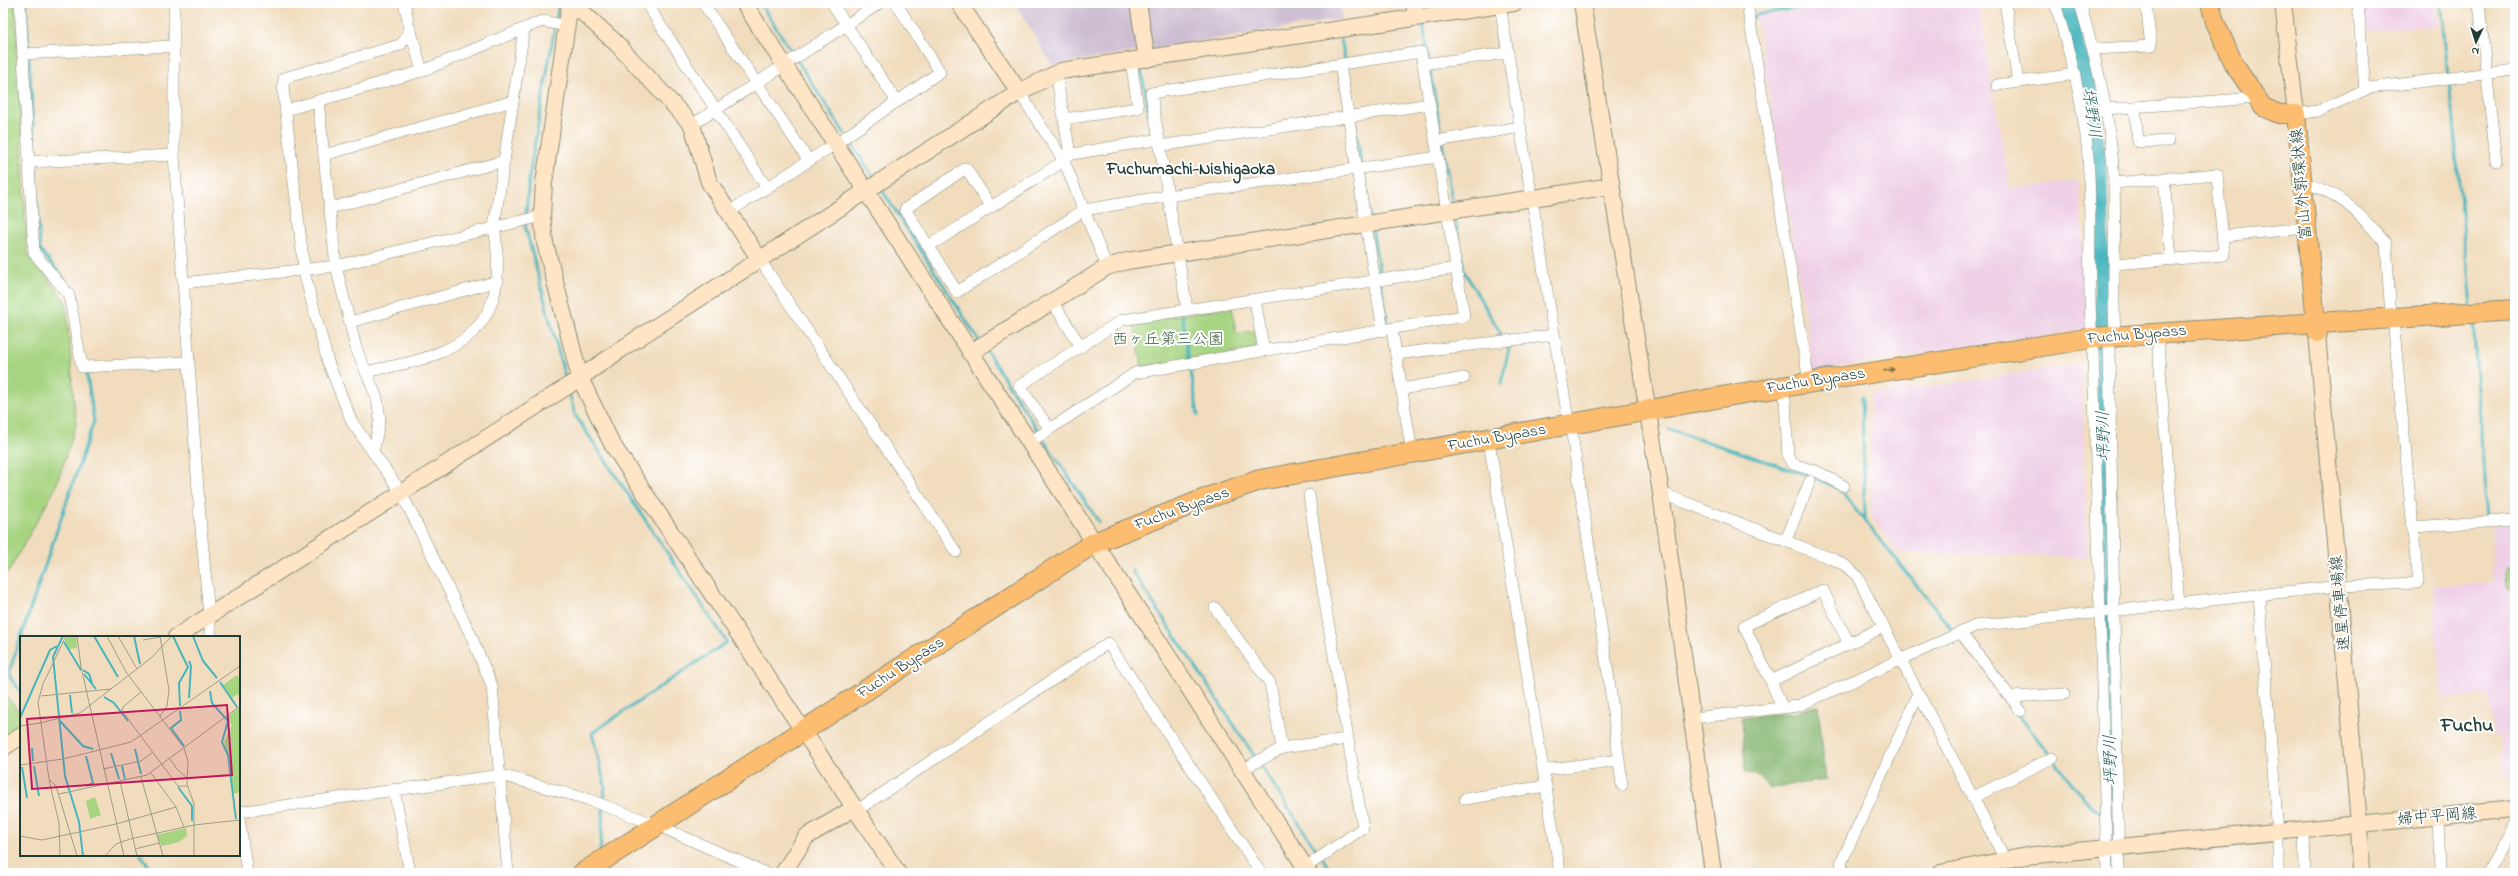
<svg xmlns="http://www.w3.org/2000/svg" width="2518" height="876" font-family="'Indie Flower','Klee One',sans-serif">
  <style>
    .built { fill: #efd0e6 }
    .industrial { fill: #cdbed2 }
    .green { fill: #a7d481; stroke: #63885a }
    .forest { fill: #85b66f; stroke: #527a52 }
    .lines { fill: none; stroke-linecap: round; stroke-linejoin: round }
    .stream { stroke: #46b5be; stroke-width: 3 }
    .river { stroke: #46b5be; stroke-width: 17 }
    .street-casing { stroke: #888d79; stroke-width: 12 }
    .secondary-casing { stroke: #888d79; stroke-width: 18 }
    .primary-casing { stroke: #888d79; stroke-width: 20 }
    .highway-casing { stroke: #888d79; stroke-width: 22 }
    .street { stroke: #fff; stroke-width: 11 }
    .secondary { stroke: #fee5c5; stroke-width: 16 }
    .primary { stroke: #fcbd6f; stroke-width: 18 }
    .highway { stroke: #fcbd6f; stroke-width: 20 }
    .oneway { fill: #82774f }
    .labels { text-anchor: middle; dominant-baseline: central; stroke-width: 4; stroke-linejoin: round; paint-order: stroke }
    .street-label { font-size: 16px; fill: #1f3d34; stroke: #fff }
    .park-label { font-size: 16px; fill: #416347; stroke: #fff }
    .water-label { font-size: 17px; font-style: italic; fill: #2b615d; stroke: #fff }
    .neighbourhood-label { font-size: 17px; font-weight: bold; fill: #1f3d34; stroke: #fff }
    .district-label { font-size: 20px; font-weight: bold; fill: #1f3d34; stroke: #fff }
    .inset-river { fill: none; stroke: #46b5be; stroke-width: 2 }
    .inset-road { fill: none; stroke: #9d9d87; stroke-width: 1 }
    .view { fill: #c2185b; fill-opacity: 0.15; stroke: #c2185b; stroke-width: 2 }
    .inset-edge { fill: none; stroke: #1f3d34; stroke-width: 2 }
  </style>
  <rect width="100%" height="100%" fill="#fff"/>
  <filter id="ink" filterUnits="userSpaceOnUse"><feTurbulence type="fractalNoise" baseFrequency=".025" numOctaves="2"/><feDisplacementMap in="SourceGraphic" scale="8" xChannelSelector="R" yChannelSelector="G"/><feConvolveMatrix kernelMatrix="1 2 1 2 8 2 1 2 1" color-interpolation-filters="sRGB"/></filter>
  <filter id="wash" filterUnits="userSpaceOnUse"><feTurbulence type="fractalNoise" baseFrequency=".012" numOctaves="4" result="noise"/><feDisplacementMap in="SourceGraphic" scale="16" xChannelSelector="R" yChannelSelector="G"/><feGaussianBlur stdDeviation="0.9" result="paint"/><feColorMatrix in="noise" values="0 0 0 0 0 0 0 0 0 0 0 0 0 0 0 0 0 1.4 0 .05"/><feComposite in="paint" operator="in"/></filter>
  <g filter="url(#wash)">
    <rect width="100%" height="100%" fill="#f1ddbe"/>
    <g class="built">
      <polygon points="1844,3 1978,3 2010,189 2079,181 2088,329 1814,370 1756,17"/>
      <polygon points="2362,3 2435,3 2437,26 2365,31"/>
      <polygon points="2082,364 2087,557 1899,553 1872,518 1870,395"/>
      <polygon points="2515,524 2515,777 2506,778 2500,736 2494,737 2489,695 2442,698 2433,587 2494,583 2491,526"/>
    </g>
    <polygon class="industrial" points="1015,3 1339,3 1342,19 1052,65"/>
    <g class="green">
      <polygon points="3,3 15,3 27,252 66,302 76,425 55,489 9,571 3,577"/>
      <polygon points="1232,307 1236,333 1256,331 1258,342 1254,349 1142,367 1134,322"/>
      <polygon points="2515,568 2515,589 2507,589 2506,570"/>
      <polygon points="3,692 21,714 21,730 3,742"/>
    </g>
    <polygon class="forest" points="1818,705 1826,780 1768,788 1760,776 1745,772 1742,717 1798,712"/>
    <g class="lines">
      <g class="stream">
        <polyline points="26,3 29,51"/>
        <polyline points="760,3 794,55"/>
        <polyline points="2441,3 2448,76"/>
        <polyline points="1753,18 1756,15 1823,3"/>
        <polyline points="556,21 559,3"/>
        <polyline points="1423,22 1429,60"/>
        <polyline points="555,26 529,177 525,226 566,381"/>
        <polyline points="1341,38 1354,113"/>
        <polyline points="29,57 35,159"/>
        <polyline points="797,60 845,134"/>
        <polyline points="1140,64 1152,130"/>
        <polyline points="1430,66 1441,137"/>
        <polyline points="2449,81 2471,306"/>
        <polyline points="1354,119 1370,218"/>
        <polyline points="848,139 875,179"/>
        <polyline points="1442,143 1453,206"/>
        <polyline points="35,165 40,250 74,291 75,296"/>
        <polyline points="880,187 980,342"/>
        <polyline points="1455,216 1464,271 1504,339"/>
        <polyline points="1372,227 1380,277"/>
        <polyline points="1381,283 1388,326"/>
        <polyline points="1182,313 1189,360"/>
        <polyline points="2473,320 2487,520"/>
        <polyline points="986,350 1039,432"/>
        <polyline points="1190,366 1198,415"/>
        <polyline points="1811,369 1812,372 1833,369"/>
        <polyline points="1501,384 1509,348 1506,344"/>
        <polyline points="569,392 575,415 727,642 592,733 605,786 600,853"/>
        <polyline points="1862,396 1865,518"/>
        <polyline points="1669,429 1813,477 1839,489 1954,632"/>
        <polyline points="1042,437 1099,522"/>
        <polyline points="1132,571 1320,855"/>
        <polyline points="21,692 10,677 10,669 94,421 86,369"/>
        <polyline points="2018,714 2050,755"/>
        <polyline points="2054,760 2082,796 2102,816"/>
        <polyline points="141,855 154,873"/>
        <polyline points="1323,859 1332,873"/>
      </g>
      <polyline class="river" points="2065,3 2089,89 2099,171 2113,873"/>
    </g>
  </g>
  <g filter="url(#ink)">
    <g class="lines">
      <defs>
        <g id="street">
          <polyline points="20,3 34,253 69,295 82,367 188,362"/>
          <polyline points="174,3 174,155 200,517 211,637"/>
          <path d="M404,3C408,20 413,33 400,45L284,78L283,88L305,276L328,362L352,422L401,492L470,633L492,686L508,873"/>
          <polyline points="646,3 767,188"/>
          <polyline points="703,3 809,161"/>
          <polyline points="832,3 897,102"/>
          <polyline points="1747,3 1809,382"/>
          <polyline points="2005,3 2018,82"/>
          <path d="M2055,3C2068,47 2080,90 2086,136C2094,203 2086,271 2092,338"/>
          <path d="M2080,3C2097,62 2112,123 2114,184C2116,234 2112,286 2115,335"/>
          <polyline points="2358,3 2365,90"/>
          <polyline points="2479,3 2496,161"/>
          <polyline points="1500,5 1569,425"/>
          <polyline points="410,28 422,71"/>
          <polyline points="2094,49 2151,46 2146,3"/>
          <polyline points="23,54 173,46"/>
          <polyline points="1340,64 1383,331"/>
          <polyline points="1423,64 1508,53"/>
          <polyline points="1056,73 1064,119 1138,108 1131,61"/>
          <polyline points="1997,85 2076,74"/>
          <polyline points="1019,92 1064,161 1107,267"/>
          <polyline points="318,101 336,266 356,348 377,398 380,419 373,453"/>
          <polyline points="2135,107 2138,142 2169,141"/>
          <polyline points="286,110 422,71 542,21 567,26"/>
          <polyline points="2082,114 2106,109 2257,98"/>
          <polyline points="2296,114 2318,111 2369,88 2515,70"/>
          <polyline points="1064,119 1070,155"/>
          <polyline points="692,125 880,3"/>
          <polyline points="1436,141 1521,127"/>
          <polyline points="1160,146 1430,104"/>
          <polyline points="324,155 513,101"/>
          <polyline points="1061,156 1159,139"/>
          <polyline points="30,162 174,155"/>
          <polyline points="2164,178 2171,260"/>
          <polyline points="2114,183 2217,174 2224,255 2115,264"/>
          <path d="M2302,184C2340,189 2361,217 2386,243L2391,318"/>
          <polyline points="991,207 966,168 905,209 957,292 1084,210 1167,196 1438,157"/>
          <polyline points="330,208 504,161"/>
          <polyline points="729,212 835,144 940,72 896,3"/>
          <polyline points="2223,236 2306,228"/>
          <polyline points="929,246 1064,161"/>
          <polyline points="760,260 956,552"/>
          <polyline points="183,283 336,266 542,216"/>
          <polyline points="1255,300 1264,351"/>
          <polyline points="1052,301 1081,347"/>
          <polyline points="350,322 498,281"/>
          <polyline points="1393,336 1412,453"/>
          <polyline points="2158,345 2179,605"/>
          <polyline points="2109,349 2119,873"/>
          <polyline points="2093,351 2107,873"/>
          <polyline points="1396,354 1554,335"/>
          <path d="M366,372C391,366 420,362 443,351C498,328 503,280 494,227L524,29"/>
          <polyline points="1402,389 1464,378"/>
          <polyline points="1785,399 1788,457 1793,464 1818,472 1844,486"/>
          <polyline points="1050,429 1019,386 1122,320 1457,268"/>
          <polyline points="1572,434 1610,687 1622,785"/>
          <polyline points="1030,442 1135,373 1464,316 1421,52 1151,93 1187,309"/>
          <polyline points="1490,447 1560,873"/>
          <polyline points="1661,493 1835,560 1846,566 1857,576 2005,859"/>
          <polyline points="2413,527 2515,520"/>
          <polyline points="1786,540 1810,481"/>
          <polyline points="2259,596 2278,833 2278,873"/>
          <polyline points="1215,608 1270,683 1282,748"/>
          <polyline points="1961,633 2021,711"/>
          <polyline points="1771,681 1744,626 1823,590 1849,644"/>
          <polyline points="2011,697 2064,694"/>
          <polyline points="1782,707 1771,681 1883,627"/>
          <polyline points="1693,718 1798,706 1975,626 2340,586 2418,583 2394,329"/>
          <polyline points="1240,768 1249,766 1282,748 1347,739"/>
          <polyline points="1544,770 1618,760"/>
          <polyline points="394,789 410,873"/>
          <polyline points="1972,798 2052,758"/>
          <polyline points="1465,799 1546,786"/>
          <polyline points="856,811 1108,643 1261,873"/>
          <polyline points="239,812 501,775 587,799 656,825"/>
          <polyline points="2438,816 2440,873"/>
          <polyline points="239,817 247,873"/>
          <polyline points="668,830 766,873"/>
          <polyline points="2304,830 2305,873"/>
          <polyline points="1297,873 1363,828 1323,591 1309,495"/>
          <polyline points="1843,873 1841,863 1918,695"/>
          <polyline points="2487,873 2515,825"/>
        </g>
        <g id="secondary">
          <polyline points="570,3 544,183 542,216 545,243 580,378 612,444 898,873"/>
          <polyline points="744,3 1309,873"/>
          <polyline points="959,3 1019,92"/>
          <polyline points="1138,3 1147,59"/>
          <polyline points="1414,3 1416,17"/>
          <polyline points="1582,3 1661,493 1713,873"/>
          <polyline points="2283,3 2296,114"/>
          <polyline points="570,7 581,11 616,43 692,125 709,182 760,260"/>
          <polyline points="2317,333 2359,824 2361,873"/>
          <polyline points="970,353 1107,267 1127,261 1611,186"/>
          <polyline points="176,637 571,384 626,346 1019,92 1061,71 1514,3"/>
          <polyline points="3,748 21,736"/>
          <polyline points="783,873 806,837 854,808"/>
          <polyline points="1940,873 2026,856 2515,809"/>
        </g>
        <polyline id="primary" points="2210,3 2215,22 2235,66 2263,107 2279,114 2296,114 2317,333"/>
        <polyline id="highway" points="583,873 1094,543 1210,497 1260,480 1744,393 2092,338 2515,310"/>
      </defs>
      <use href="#street" class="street-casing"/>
      <use href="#secondary" class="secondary-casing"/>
      <use href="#primary" class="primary-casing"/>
      <use href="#highway" class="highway-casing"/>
      <use href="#street" class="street"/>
      <use href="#secondary" class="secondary"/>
      <use href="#primary" class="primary"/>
      <use href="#highway" class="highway"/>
    </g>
    <defs><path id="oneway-solid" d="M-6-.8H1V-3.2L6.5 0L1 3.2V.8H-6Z"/></defs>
    <use class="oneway" href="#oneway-solid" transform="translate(1889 370) rotate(-9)"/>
  </g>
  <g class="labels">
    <g class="street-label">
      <text transform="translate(2302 184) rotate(-95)">富山外郭環状線</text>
      <text transform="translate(2137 335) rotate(-5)">Fuchu Bypass</text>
      <text transform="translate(1816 381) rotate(-9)">Fuchu Bypass</text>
      <text transform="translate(1497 438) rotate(-10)">Fuchu Bypass</text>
      <text transform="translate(1182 509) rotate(-20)">Fuchu Bypass</text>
      <text transform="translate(2341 603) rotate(-95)">速星停車場線</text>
      <text transform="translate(901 668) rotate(-33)">Fuchu Bypass</text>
      <text transform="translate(2437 817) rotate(-5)">婦中平岡線</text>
    </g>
    <g class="park-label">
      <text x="1168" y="340">西ヶ丘第三公園</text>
    </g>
    <g class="water-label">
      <text transform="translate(2091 113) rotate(82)">坪野川</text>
      <text transform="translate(2104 436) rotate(-91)">坪野川</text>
      <text transform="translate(2111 760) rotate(-91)">坪野川</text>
    </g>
    <g class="neighbourhood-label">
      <text x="1191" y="169">Fuchumachi-Nishigaoka</text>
    </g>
    <g class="district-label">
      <text x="2467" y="726">Fuchu</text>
    </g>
  </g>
  <g transform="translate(20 636)">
    <rect width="220" height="220" fill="#f1ddbe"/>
    <path d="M47,0H56L57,12L49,13L45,5ZM217,39L220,43V62L218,58L212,62L203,49ZM220,71V156L213,158L209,119L204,106L212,89L206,82ZM75,161L81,179L70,183L66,165ZM166,192L167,200L159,206L142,210L136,199Z" fill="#a7d481"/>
    <path class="inset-river" d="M43,0L33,21L45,140L59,186L63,220M74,0L98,41M114,0L120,28M153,0L162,19M173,0L183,25L197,42M44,6L61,34M169,25L171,30L169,62M63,34L69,38L72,47M64,38L76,53M200,46L217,71M190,55L192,67L208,85L202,106L208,119L216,183M50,59L52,77M84,61L94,67L108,85M160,70L159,47L168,31L162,19M160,75L161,84L151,92L164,110M0,82L30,14L37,10M40,85L63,110L73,113M12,112L13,125M115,113L121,138M91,117L99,143M66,120L73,147L67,150M14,130L19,160M102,130L105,143M2,131L7,162M158,151L172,170V185"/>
    <path class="inset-road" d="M57,0L61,31L104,220M87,0L106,36L164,112L168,125L167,148L174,168V220M98,0L117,33M140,0L149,54L147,70L140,80M123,4L140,1M121,56L103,71L102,75L158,150H167M21,60L91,53M18,66L23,48L46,0M18,66L29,143L36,150L57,220M20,87L60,77L131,22L152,0M0,90L20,87M150,123L157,133L167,142M0,129L43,123L111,106L220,30M83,133L121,125L133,116M131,137L156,171L164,191M121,141L143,220M29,144L39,187L40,220M100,145L117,220M39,158L127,139L220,70M0,200L22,204L96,188L156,171M115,213L139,207M85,220L96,208L110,203L174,189L220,184"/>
    <path class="view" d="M207,69L212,139L12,153L7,83Z"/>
    <rect width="220" height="220" class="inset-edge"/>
  </g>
  <rect width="2518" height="876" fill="none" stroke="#fff" stroke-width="16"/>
  <g transform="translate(2476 42) rotate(184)" stroke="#ffffff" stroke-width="3" paint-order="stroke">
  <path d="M0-3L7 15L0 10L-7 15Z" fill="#1f3d34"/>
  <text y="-6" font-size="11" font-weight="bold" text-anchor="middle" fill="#1f3d34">N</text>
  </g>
</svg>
